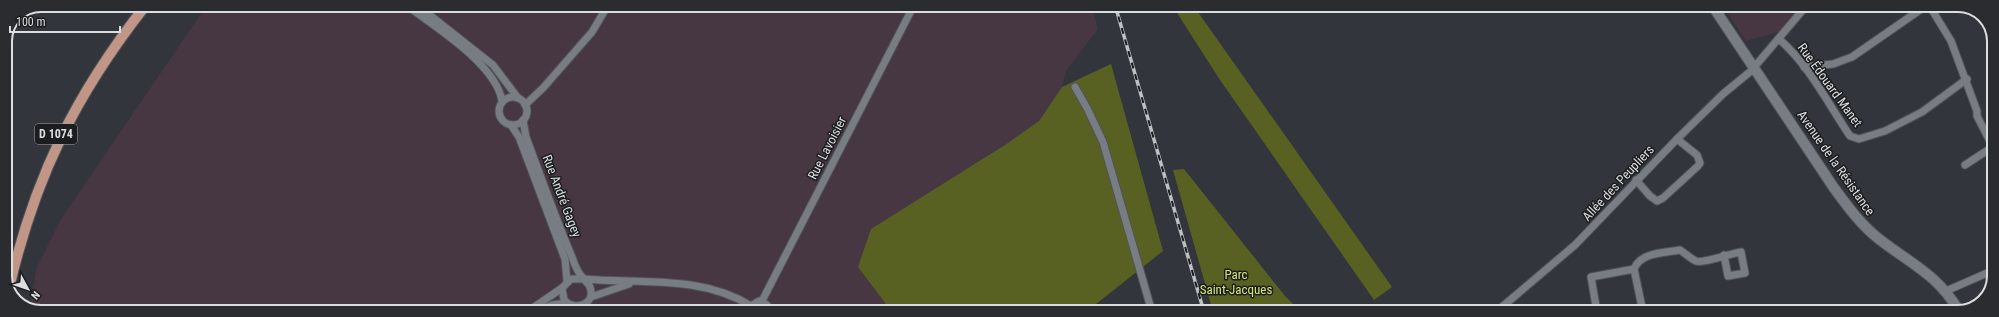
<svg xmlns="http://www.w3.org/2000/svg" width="1999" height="317" font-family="'Roboto Condensed',sans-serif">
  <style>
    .industrial { fill: #473743 }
    .green { fill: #596122 }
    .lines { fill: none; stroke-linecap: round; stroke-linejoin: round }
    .street-casing { stroke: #505357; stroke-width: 9 }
    .secondary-casing { stroke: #505357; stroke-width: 12 }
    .primary-casing { stroke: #505357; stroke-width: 12 }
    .street { stroke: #787c83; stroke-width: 7 }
    .secondary { stroke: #787c83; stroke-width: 10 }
    .primary { stroke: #c19687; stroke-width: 10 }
    .rail-casing { stroke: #bdc0c4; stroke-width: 3.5 }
    .rail { stroke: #1b1d1f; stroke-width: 2; stroke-dasharray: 6; stroke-linecap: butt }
    .labels { text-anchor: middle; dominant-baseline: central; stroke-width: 3; stroke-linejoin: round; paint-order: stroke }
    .shield { fill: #1b1d1f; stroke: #a1a4a7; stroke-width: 1 }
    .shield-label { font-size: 12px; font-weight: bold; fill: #dbdee1 }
    .street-label { font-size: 13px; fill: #dbdee1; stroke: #1b1d1f }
    .park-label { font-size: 13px; fill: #d7e875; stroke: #1b1d1f }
    .rim { fill: none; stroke: #dbdee1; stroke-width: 2 }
  </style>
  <rect width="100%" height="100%" fill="#32353b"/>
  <g class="industrial">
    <polygon points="207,5 1092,5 1098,29 1066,71 1062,87 1039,121 1005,145 859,267 892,312 36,312 30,308 36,269 61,219"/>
    <polygon points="1722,5 1803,5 1782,31 1746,41"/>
  </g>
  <g class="green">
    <polygon points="1172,5 1193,5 1392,287 1374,300 1220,80"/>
    <polygon points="1111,64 1163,251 1086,312 892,312 858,267 871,229 1005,145 1039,121 1062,87"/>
    <polygon points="1184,169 1285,296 1301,312 1213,312 1173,170"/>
  </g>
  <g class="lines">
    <defs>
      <g id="street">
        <path d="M406,5C435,27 496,64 502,101"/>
        <polyline points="417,5 493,65 518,98"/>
        <polyline points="1929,5 1951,41 1977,111 1977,116 1994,149"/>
        <path d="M1780,40C1808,64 1829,105 1850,136L1859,139L1885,131L1922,112L1967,79"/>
        <polyline points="1804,67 1833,64 1852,57 1927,5"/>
        <polyline points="1075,87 1087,108 1103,142 1152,312"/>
        <circle cx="513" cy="111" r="14"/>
        <polyline points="525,105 543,88 592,32 608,5"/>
        <path d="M523,120L526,137C541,177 555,217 572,257C574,263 578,273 583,278C585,282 589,283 590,287C596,304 575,312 564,300L562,288L571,279H583"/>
        <polyline points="511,125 519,137 565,259 567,281"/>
        <polyline points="1965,165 1994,146"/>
        <polyline points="1636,180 1650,196 1657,201 1663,198 1698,166 1700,163 1697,155 1677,139"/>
        <path d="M1634,269C1641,252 1664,253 1680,250C1685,253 1691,259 1696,261C1702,264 1732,253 1741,252L1745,273L1728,276L1724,255"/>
        <polyline points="1634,269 1643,312"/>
        <path d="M584,279C640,284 702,275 751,306"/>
        <polyline points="1946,291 1994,270"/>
        <polyline points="591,297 629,284"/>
        <polyline points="762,301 914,5"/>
        <polyline points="527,312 562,288"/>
        <polyline points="534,312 552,305 567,303"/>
        <polyline points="750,312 751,306 759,301 767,305 769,312"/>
        <polyline points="1496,312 1575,245 1677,139 1723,94 1751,71 1807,5"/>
        <polyline points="1597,312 1591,277 1634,269"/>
      </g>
      <path id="secondary" d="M1712,5L1834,188C1848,207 1861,225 1879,239C1911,264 1937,274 1959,311"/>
      <path id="primary" d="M9,288C35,177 75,95 146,5"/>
    </defs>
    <use href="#street" class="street-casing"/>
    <use href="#secondary" class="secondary-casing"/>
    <use href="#primary" class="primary-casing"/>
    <use href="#street" class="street"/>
    <use href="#secondary" class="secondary"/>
    <use href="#primary" class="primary"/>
    <defs>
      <polyline id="rail" points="1115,5 1204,312"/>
    </defs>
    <use href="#rail" class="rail-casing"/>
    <use href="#rail" class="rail"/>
  </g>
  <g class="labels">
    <rect class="shield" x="35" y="124" width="42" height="20" rx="3"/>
    <g class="shield-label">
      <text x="56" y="134">D 1074</text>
    </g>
    <g class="street-label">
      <text transform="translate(1830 85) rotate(54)">Rue Édouard Manet</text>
      <text transform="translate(827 148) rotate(-63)">Rue Lavoisier</text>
      <text transform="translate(1836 163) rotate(55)">Avenue de la Résistance</text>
      <text transform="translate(1618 183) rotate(-47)">Allée des Peupliers</text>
      <text transform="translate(562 196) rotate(69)">Rue André Gagey</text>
    </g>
    <g class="park-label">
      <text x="1236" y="274">Parc<tspan x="1236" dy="15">Saint-Jacques</tspan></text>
    </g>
  </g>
  <path d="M0 0H1999V317H0ZM41 12H1958A29 29 0 0 1 1987 41V276A29 29 0 0 1 1958 305H41A29 29 0 0 1 12 276V41A29 29 0 0 1 41 12Z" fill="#2a2c2f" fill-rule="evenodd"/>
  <path class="rim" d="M41 12H1958A29 29 0 0 1 1987 41V276A29 29 0 0 1 1958 305H41A29 29 0 0 1 12 276V41A29 29 0 0 1 41 12Z"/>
  <g transform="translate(28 289) rotate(130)" stroke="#1b1d1f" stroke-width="3" paint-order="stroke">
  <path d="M0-3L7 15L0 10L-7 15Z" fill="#dbdee1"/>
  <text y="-6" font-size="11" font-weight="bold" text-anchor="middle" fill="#dbdee1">N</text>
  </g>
  <path d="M10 26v6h110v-6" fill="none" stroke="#dbdee1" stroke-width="2"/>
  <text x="16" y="26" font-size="12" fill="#dbdee1" stroke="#1b1d1f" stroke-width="3" paint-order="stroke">100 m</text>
</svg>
